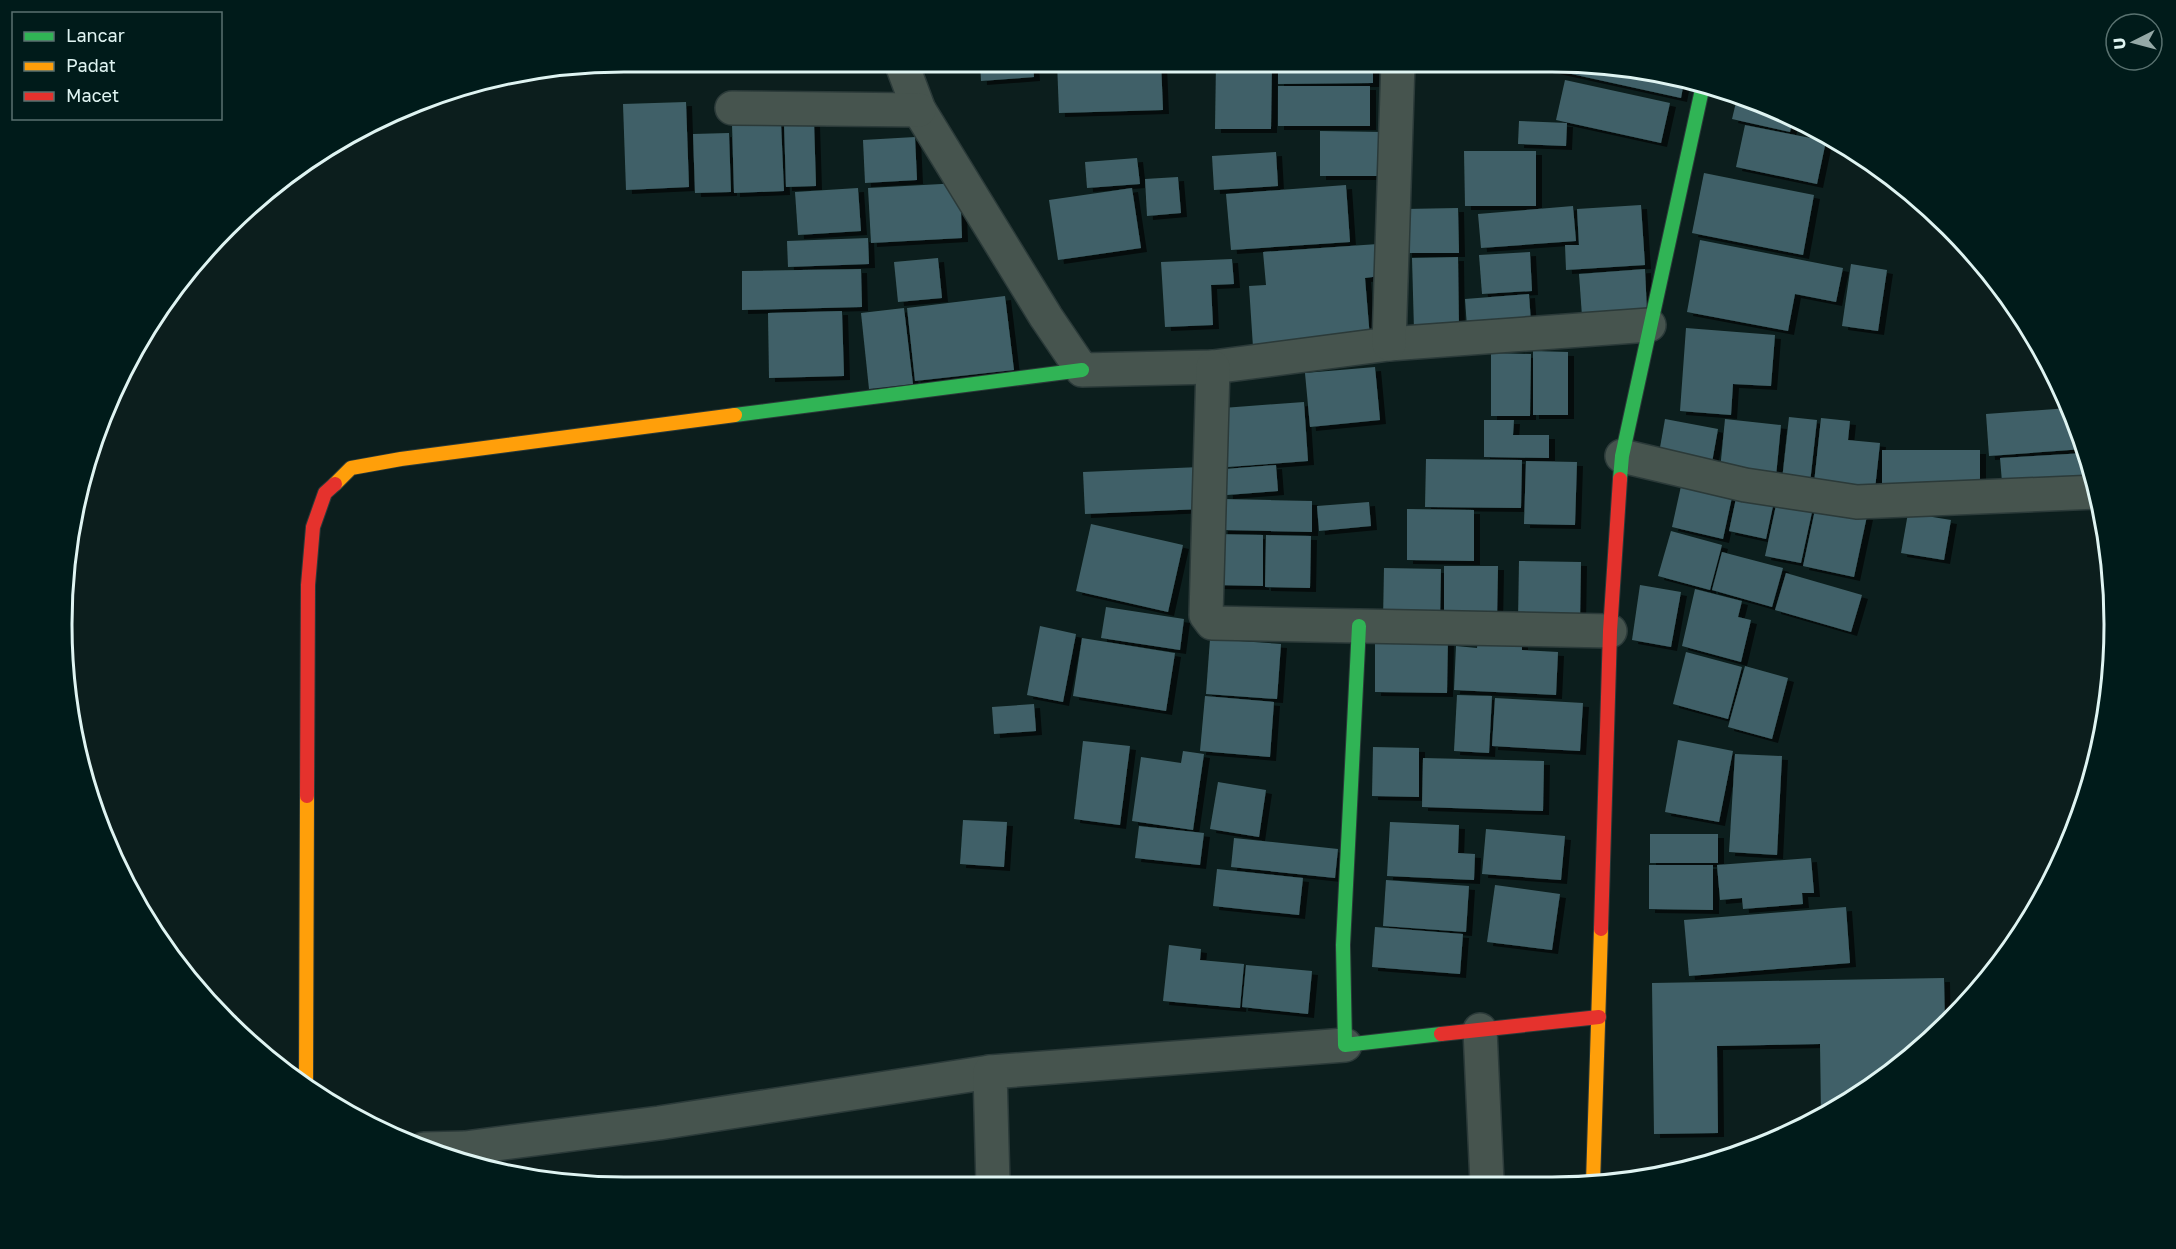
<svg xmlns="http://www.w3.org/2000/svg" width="2176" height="1249" font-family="'Golos Text',sans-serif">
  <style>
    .building { fill: #406167; filter: url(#shadow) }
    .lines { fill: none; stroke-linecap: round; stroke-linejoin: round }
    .street-casing { stroke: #2b3a39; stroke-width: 36 }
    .fast-casing { stroke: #2b3a39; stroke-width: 16 }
    .slow-casing { stroke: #2b3a39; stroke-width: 16 }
    .jam-casing { stroke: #2b3a39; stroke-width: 16 }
    .street { stroke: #46544e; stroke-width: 33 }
    .fast { stroke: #30b455; stroke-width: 14 }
    .slow { stroke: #ff9f0a; stroke-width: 14 }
    .jam { stroke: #e5322d; stroke-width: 14 }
    .rim { fill: none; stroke: #dff4f2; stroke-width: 3 }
  </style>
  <defs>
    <filter id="shadow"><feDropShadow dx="6" dy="4" stdDeviation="0" flood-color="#0009"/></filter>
  </defs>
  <rect width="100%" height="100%" fill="#0c1e1d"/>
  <g class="building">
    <polygon points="980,62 1033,62 1034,77 981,81"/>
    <polygon points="1057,62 1161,62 1163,110 1059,113"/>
    <polygon points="1216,62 1272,62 1271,129 1215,129"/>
    <polygon points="1278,62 1373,62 1373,83 1278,84"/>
    <polygon points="1536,63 1588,63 1684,82 1681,98 1535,66"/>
    <polygon points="1565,80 1670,103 1661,143 1556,120"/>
    <rect x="1278" y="86" width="92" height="40"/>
    <polygon points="1738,94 1793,119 1790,132 1732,119"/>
    <polygon points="686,102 689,187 626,190 623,104"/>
    <polygon points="1519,121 1567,123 1566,146 1518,144"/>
    <polygon points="781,122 784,191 734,193 732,124"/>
    <polygon points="814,122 816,186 786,187 784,124"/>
    <polygon points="1745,125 1826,141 1817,184 1736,167"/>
    <polygon points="1320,131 1384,132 1384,176 1320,176"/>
    <polygon points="729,133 731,192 695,193 693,134"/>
    <polygon points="915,137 917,180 865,183 863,140"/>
    <polygon points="1464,151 1536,151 1536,206 1465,206"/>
    <polygon points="1276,152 1278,186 1214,190 1212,156"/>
    <polygon points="1137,158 1140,184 1087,188 1085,162"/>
    <polygon points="1704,173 1814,195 1803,255 1692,233"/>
    <polygon points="1178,177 1181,213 1147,216 1145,179"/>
    <polygon points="960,183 962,238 871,243 868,188"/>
    <polygon points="1346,185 1350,242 1231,250 1226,194"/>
    <polygon points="858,188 861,231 798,235 795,192"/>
    <polygon points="1132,188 1141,248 1058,260 1049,200"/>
    <polygon points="1641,205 1645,265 1566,270 1565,245 1579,245 1577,209"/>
    <polygon points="1573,206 1576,241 1481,248 1478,214"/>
    <polygon points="1458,208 1459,253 1406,253 1405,209"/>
    <polygon points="868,238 869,264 788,267 787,241"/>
    <polygon points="1700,240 1843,268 1836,302 1795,294 1788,331 1687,312"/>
    <polygon points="1378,244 1380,276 1365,278 1370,338 1253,347 1249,286 1266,285 1263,252"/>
    <polygon points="1530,252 1532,291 1482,294 1479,255"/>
    <polygon points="1458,257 1459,330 1414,330 1412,258"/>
    <polygon points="938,258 942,298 898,302 894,262"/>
    <polygon points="1232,259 1234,284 1211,285 1213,325 1165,327 1161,262"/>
    <polygon points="1851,264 1887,270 1878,331 1842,326"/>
    <polygon points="861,269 862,307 742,310 742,271"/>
    <polygon points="1645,269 1647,312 1582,316 1579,274"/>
    <polygon points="1529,294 1531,323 1467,327 1465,299"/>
    <polygon points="1005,296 1014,370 915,381 907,308"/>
    <polygon points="904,308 913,384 869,389 861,313"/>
    <polygon points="842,311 844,376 769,378 768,313"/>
    <polygon points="1686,328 1775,335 1771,386 1733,384 1731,415 1680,411"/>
    <polygon points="1533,351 1568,352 1568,415 1533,415"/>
    <polygon points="1491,353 1531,354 1530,416 1491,416"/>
    <polygon points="1375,367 1380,420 1310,427 1305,373"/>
    <polygon points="1304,402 1308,461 1228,467 1223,408"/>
    <polygon points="2069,408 2084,449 1989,456 1986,414"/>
    <polygon points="1789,417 1817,420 1810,483 1782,480"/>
    <polygon points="1821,418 1850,421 1848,440 1880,443 1875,489 1814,483"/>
    <polygon points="1665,419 1718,429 1711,468 1658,459"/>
    <polygon points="1725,419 1781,425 1776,476 1720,470"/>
    <polygon points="1484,420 1514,420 1513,435 1549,435 1549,458 1484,457"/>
    <polygon points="1882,450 1980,450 1980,493 1882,494"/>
    <polygon points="2085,453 2095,479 2003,494 2000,458"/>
    <polygon points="1426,459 1522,460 1521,508 1425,507"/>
    <polygon points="1526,461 1577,462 1575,525 1524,524"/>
    <polygon points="1276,465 1278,491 1227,495 1225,469"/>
    <polygon points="1200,467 1202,509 1085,514 1083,472"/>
    <polygon points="1683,477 1734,488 1723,539 1672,527"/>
    <polygon points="1738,489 1775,497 1766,539 1729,531"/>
    <polygon points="1778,496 1814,503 1801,563 1765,556"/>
    <polygon points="1223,499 1312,501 1312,532 1222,530"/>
    <polygon points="1369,502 1371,526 1319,531 1317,506"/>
    <polygon points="1816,505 1867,516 1854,577 1803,566"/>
    <polygon points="1407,509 1474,510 1474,561 1407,560"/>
    <polygon points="1908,513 1951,520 1944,560 1901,553"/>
    <polygon points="1091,524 1183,545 1168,612 1076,591"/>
    <polygon points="1671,531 1722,545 1710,590 1658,576"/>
    <polygon points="1216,534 1263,535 1263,586 1215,585"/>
    <polygon points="1266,535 1311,536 1310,588 1265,587"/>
    <polygon points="1722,552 1783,568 1772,607 1712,590"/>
    <polygon points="1519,561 1581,562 1580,621 1518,621"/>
    <polygon points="1444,566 1498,566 1497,621 1444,621"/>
    <polygon points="1384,568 1441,569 1440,622 1383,621"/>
    <polygon points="1786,573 1862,595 1851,632 1775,610"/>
    <polygon points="1640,585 1681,592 1671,647 1632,640"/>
    <polygon points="1695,589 1742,601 1738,617 1751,620 1741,662 1682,646"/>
    <polygon points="1106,607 1184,619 1180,650 1101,638"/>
    <polygon points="1040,626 1076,634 1063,702 1027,695"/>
    <polygon points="1375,635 1448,636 1447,693 1375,692"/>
    <polygon points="1478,637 1522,640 1522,650 1558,652 1556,695 1454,690 1456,646 1477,648"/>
    <polygon points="1082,638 1175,653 1166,711 1073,696"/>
    <polygon points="1210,639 1281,644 1277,699 1206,694"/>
    <polygon points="1686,652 1742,667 1728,719 1673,704"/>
    <polygon points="1745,666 1788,678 1772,739 1728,727"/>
    <polygon points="1457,695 1492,696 1489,753 1454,751"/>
    <polygon points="1205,696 1274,702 1270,757 1200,751"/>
    <polygon points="1495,698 1583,703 1580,751 1492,746"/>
    <polygon points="1034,704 1036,731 994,734 992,707"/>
    <polygon points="1678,740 1733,751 1719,822 1665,812"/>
    <polygon points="1083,741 1130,746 1120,825 1074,819"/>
    <polygon points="1373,747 1419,748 1419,797 1372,796"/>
    <polygon points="1183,751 1204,754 1193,830 1132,821 1141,757 1181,763"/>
    <polygon points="1735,754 1782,756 1777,855 1729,852"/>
    <polygon points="1423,758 1544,761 1543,811 1422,807"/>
    <polygon points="1218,782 1266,790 1259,837 1210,829"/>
    <polygon points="963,820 1007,822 1004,867 960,864"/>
    <polygon points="1390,822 1459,825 1458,853 1475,854 1474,880 1387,876"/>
    <polygon points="1139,826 1204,833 1200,865 1135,858"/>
    <polygon points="1486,829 1565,836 1561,880 1482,874"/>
    <rect x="1650" y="834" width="68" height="29"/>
    <polygon points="1234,838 1338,849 1335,878 1231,867"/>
    <polygon points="1811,858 1814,893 1802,893 1803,904 1743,909 1742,898 1720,900 1717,865"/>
    <polygon points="1649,865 1713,865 1713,910 1649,909"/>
    <polygon points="1217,869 1303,878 1299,915 1213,906"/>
    <polygon points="1386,880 1469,886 1466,932 1383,926"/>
    <polygon points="1495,885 1560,894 1552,950 1487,942"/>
    <polygon points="1846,907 1850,963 1689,976 1684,920"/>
    <polygon points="1375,927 1463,934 1460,974 1372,967"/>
    <polygon points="1169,945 1201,949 1200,960 1244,964 1240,1008 1163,1001"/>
    <polygon points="1246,965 1312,971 1308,1014 1242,1007"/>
    <polygon points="1944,978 1945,1027 1864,1093 1821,1114 1820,1044 1717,1046 1718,1133 1654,1134 1652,983"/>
  </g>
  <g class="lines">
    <defs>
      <g id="street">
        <polyline points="901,62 919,110 1046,317 1082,370 1213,367 1389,344 1649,325"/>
        <polyline points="732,108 919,110"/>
        <polyline points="1389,344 1398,62"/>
        <polyline points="1213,367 1206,615 1212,623 1610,631"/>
        <polyline points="1622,456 1745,485 1857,502 2097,492"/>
        <polyline points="1480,1030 1487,1183"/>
        <polyline points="424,1149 465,1148 659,1123 990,1072"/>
        <polyline points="993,1185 990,1072 1345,1045"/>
      </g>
      <g id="fast">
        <polyline points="735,415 1082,370"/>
        <polyline points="1620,479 1622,456 1703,85"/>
        <polyline points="1359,626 1343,945 1345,1045 1441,1034"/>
      </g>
      <g id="slow">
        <polyline points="335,484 351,468 401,459 735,415"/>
        <polyline points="306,1082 307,796"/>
        <polyline points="1593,1183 1601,929"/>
      </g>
      <g id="jam">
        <polyline points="307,796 308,585 313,527 325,493 335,484"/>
        <polyline points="1601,929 1610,631 1620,479"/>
        <polyline points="1441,1034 1599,1017"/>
      </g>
    </defs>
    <use href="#street" class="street-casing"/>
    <use href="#fast" class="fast-casing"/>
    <use href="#slow" class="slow-casing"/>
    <use href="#jam" class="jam-casing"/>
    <use href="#street" class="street"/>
    <use href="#fast" class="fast"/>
    <use href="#slow" class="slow"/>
    <use href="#jam" class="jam"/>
  </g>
  <path d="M0 0H2176V1249H0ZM624 72H1552A552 552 0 0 1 2104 624V625A552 552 0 0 1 1552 1177H624A552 552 0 0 1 72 625V624A552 552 0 0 1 624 72Z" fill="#001b1a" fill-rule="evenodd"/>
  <path class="rim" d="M624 72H1552A552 552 0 0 1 2104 624V625A552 552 0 0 1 1552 1177H624A552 552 0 0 1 72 625V624A552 552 0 0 1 624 72Z"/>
  <rect x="12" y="12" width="210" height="108" fill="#001b1a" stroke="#597270" stroke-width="1.5"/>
  <rect x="24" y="32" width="30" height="9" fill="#30b455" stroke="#597270" stroke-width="1.5"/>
  <text x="66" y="42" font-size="18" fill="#dff4f2">Lancar</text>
  <rect x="24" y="62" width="30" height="9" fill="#ff9f0a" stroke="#597270" stroke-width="1.5"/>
  <text x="66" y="72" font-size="18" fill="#dff4f2">Padat</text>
  <rect x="24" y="92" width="30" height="9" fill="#e5322d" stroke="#597270" stroke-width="1.5"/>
  <text x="66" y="102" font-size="18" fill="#dff4f2">Macet</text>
  <g transform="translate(2134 42) rotate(264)"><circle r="28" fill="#001b1a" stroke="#597270" stroke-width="1.5"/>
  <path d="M0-4.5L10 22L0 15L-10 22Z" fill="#95a9a7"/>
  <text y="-9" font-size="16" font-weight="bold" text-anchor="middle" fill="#dff4f2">U</text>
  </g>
</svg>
